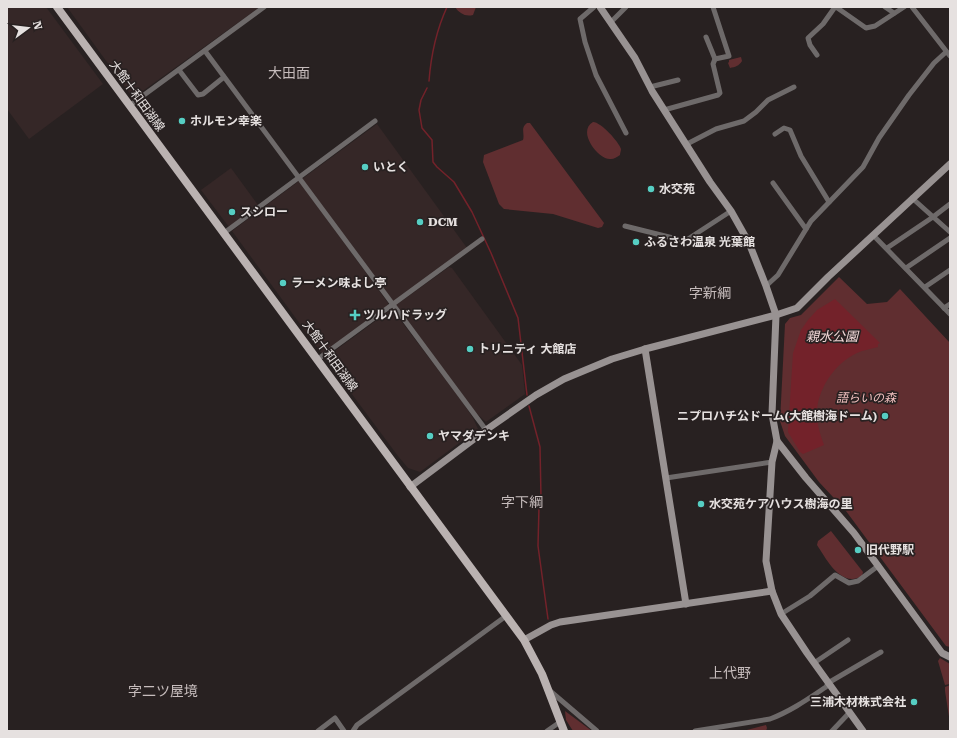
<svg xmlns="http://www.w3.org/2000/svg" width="957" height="738" font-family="'Roboto Serif','Noto Sans JP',serif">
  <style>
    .built { fill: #352727 }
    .green { fill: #602e30 }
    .water { fill: #73222a }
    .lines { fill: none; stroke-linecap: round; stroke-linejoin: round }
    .stream { stroke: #73222a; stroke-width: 1.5 }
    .street { stroke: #6e6a6a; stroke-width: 5 }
    .secondary { stroke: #989292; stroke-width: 7 }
    .primary { stroke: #bab2b1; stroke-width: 8 }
    .poi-dot { fill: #56cec3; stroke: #282121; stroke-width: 1.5 }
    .labels { text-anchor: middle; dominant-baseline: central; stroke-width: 3.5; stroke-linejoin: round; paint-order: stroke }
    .street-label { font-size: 12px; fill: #e6e1e0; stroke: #282121 }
    .poi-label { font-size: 12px; font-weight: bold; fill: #e6e1e0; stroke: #282121; text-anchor: start }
    .park-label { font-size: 12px; font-style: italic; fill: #f1c0bf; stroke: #282121 }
    .water-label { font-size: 13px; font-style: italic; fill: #f3d9d9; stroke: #282121 }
    .quarter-label { font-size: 14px; fill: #c6bcbc; stroke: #282121 }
  </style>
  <rect width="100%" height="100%" fill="#282121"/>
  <g class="built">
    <polygon points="7,7 46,7 103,84 29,139 7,109"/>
    <polygon points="67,7 260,7 133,98"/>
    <polygon points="377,124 467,248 393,302 302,179"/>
    <polygon points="231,168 258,205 229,227 201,190"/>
    <polygon points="299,181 388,303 388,305 322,354 232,231"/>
    <polygon points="449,267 452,268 522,365 525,394 486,422 476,413 396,305"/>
    <polygon points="392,309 461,400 473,418 478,429 420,472 408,468 398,456 325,358"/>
  </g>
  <g class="green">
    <path d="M455,7H476L473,15C465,17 459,13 455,7Z"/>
    <path d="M741,57L742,61C739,66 735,67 730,68L728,63L729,62V60Z"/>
    <path d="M593,122C601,122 619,142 621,149C621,151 620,153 620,155C617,157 614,159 611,159C600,161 576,132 593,122Z"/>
    <path d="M527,123H530L604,223L602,227L598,228L553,214L504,209L499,204L483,162L484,155L523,140C525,133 520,128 527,123Z"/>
    <polygon points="839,277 867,304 887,302 900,289 950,343 950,647 946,646 846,511 819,482 785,436 780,421 785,324 790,318 801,315"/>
    <path d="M831,531L863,572L862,576C841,588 827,560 817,545L818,541Z"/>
    <polygon points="940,658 950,664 950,684 945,685 938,661"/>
    <polygon points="950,685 950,723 945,691 945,687"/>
    <polygon points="565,711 592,731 573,731 566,720"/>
    <polygon points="766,725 767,728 766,731 743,731"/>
  </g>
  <path class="water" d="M835,299L880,343L878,344V347C871,349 863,350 857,353C836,363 820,385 817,409C816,421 820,434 824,445L803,454L800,452L788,432L793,353L801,330L808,320L817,310Z"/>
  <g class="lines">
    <g class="stream">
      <path d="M429,81C431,55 436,31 447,7"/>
      <polyline points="427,88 421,100 419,110 422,128 432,140 433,162 437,167 454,182 472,212 491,253 518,318 527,395"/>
      <polyline points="529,406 540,447 541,498"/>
      <polyline points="539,507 538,546 548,619"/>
    </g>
    <g class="street">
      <polyline points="594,7 580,19 585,42 596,75 626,133"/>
      <polyline points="836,7 866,28 875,26 904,7"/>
      <polyline points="885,7 894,13"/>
      <polyline points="912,7 950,56"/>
      <polyline points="611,22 626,7"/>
      <polyline points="706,37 715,59 729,56 713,7"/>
      <polyline points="205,51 486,430"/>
      <polyline points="817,55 810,45 808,38 823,24 835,7"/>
      <polyline points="179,70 198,95 203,94 224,77"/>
      <polyline points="650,87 678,80"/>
      <polyline points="129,106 264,7"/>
      <polyline points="664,110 718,95 720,93 713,64 715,59"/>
      <polyline points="775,134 784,128 790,130 801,156 829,202"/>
      <polyline points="687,144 716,129 744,121 756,112 768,100 794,87"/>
      <polyline points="773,183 806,229"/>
      <polyline points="912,198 950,232"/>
      <polyline points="625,226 681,240 688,239 731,211"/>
      <polyline points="224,233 375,121"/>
      <polyline points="873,235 950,314"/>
      <polyline points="887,248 933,217 950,204"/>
      <polyline points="906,268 950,238"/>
      <polyline points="766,286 778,275 811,221 863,167 879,138 909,95 934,63 946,52"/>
      <polyline points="925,287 950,270"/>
      <polyline points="944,308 950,304"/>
      <polyline points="318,359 482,239"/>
      <polyline points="666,478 772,462"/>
      <polyline points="781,614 810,596 835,575 849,583 858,581 878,566"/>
      <polyline points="814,663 848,640"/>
      <polyline points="549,690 597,731"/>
      <polyline points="318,731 335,718 344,731"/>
      <polyline points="353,731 357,725 506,616"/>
      <polyline points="547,731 560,722"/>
      <path d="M695,731L770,719C791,711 808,699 826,687L828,683L881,652"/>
      <polyline points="832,731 850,712"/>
    </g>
    <g class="secondary">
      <polyline points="600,7 635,58 652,91 710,182 731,211 749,243 766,286 776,315 772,414 777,441 806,478 854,533 942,653 950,657"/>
      <polyline points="645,349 686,604"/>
      <polyline points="777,441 772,462 766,561 772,591 781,614 807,653 863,731"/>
      <polyline points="410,487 486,430 536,395 564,379 612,359 645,349 776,315 797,308 828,277 950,164"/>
      <polyline points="524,640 551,625 560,622 772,591"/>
    </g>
    <polyline class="primary" points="57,7 524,640 542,674 564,731"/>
  </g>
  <g class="poi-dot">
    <circle cx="182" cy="121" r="4"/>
    <circle cx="365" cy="167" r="4"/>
    <circle cx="651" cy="189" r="4"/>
    <circle cx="232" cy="212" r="4"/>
    <circle cx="420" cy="222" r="4"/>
    <circle cx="636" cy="242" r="4"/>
    <circle cx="283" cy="283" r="4"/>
    <path d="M353 309h4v4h4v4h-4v4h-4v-4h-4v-4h4z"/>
    <circle cx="470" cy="349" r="4"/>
    <circle cx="885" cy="416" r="4"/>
    <circle cx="430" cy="436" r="4"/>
    <circle cx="701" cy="504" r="4"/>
    <circle cx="858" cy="550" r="4"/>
    <circle cx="914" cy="702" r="4"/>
  </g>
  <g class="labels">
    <g class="street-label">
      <text transform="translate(137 96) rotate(54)">大館十和田湖線</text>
      <text transform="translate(330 356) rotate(54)">大館十和田湖線</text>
    </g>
    <g class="poi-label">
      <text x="190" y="121">ホルモン幸楽</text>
      <text x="373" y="167">いとく</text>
      <text x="659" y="189">水交苑</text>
      <text x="240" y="212">スシロー</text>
      <text x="428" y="222">DCM</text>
      <text x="644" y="242">ふるさわ温泉 光葉館</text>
      <text x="291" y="283">ラーメン味よし亭</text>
      <text x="363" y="315">ツルハドラッグ</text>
      <text x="478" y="349">トリニティ 大館店</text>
      <text x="877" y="416" text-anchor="end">ニプロハチ公ドーム(大館樹海ドーム)</text>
      <text x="438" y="436">ヤマダデンキ</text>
      <text x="709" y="504">水交苑ケアハウス樹海の里</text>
      <text x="866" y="550">旧代野駅</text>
      <text x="906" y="702" text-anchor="end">三浦木材株式会社</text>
    </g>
    <g class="park-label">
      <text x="866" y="398">語らいの森</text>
    </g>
    <g class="water-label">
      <text x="832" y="336">親水公園</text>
    </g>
    <g class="quarter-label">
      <text x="289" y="73">大田面</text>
      <text x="710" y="293">字新綱</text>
      <text x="522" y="502">字下綱</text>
      <text x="730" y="673">上代野</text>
      <text x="163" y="691">字二ツ屋境</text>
    </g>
  </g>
  <rect width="957" height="738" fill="none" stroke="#e6e1e0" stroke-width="16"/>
  <g transform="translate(28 28) rotate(75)" stroke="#282121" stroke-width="3" paint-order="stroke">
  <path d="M0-3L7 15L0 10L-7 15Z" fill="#e6e1e0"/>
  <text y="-6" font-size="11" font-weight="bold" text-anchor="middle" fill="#e6e1e0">N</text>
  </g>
</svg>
